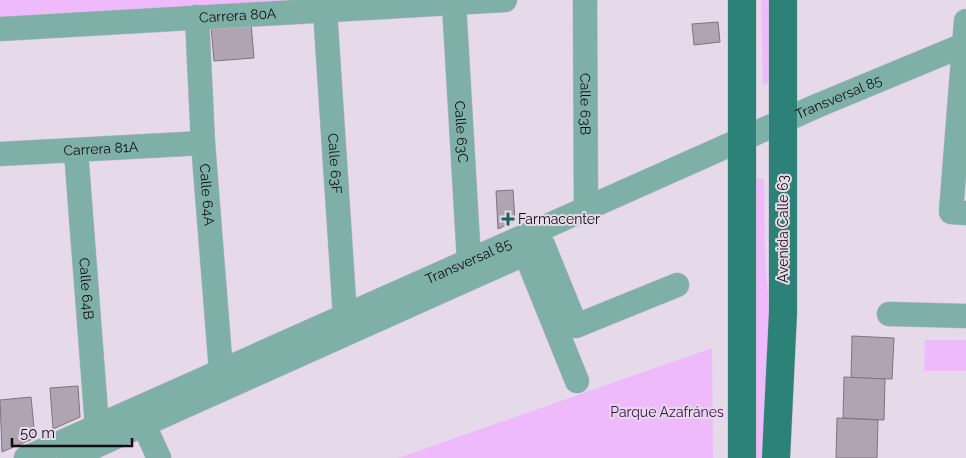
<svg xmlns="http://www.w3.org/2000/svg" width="966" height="458" font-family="Raleway,sans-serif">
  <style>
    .green { fill: #eebafc }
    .building { fill: #b0a4b3; stroke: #7e7381 }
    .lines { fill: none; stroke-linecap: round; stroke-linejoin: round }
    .minor-casing { stroke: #c4b9c7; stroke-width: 25 }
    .major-casing { stroke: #c4b9c7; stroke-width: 29 }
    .minor { stroke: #7eb0a8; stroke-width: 24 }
    .major { stroke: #2d8278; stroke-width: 28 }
    .poi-dot { fill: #1a645c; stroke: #e6daea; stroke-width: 2 }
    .labels { text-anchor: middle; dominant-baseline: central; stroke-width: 4; stroke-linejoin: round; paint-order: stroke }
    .street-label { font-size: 14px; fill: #110d12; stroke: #e6daea }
    .poi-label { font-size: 14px; fill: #110d12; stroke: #e6daea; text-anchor: start }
    .park-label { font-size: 14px; fill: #410a4e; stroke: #e6daea }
  </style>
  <rect width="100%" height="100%" fill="#e6daea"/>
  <g class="green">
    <polygon points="0,0 294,0 294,5 0,17"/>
    <polygon points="761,0 771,0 771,82 763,85"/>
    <polygon points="753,179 764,179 765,260 770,316 768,458 752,458"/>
    <polygon points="925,340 966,340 966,371 924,371"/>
    <polygon points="712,348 713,458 398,458"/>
  </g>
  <g class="building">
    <polygon points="718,22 720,42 694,45 692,24"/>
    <polygon points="251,23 254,58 214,61 211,26"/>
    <polygon points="513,190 515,221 498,229 496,191"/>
    <polygon points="852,336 894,338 892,379 851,378"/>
    <polygon points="844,377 885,379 884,420 843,418"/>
    <polygon points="78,386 80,417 53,429 50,388"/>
    <polygon points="31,397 35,438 2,452 0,400"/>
    <polygon points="837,418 878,420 877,458 836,458"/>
  </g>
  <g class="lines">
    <defs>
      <g id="minor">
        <path id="s1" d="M585 0 586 209"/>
        <path id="s2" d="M454 3 469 261"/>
        <path id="s3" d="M325 10 345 316"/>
        <path id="s4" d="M197 17 203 143 221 371"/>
        <polyline points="966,21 951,212 966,213"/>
        <path id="s5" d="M0 29 505 0"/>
        <path id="s6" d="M76 151 97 426"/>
        <path id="s7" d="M0 154 203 143"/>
        <polyline points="520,240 577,381"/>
        <polyline points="543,245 576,326 677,285"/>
        <polyline points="889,314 966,316"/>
        <polyline points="144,425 159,458"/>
        <path id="s8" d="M26 458 819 105 966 44"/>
        <polyline points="69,458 531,251"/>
      </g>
      <g id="major">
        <polyline points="742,0 742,458"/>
        <polyline points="776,458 783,312 783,0"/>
      </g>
    </defs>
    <use href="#minor" class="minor-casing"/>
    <use href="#major" class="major-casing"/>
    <use href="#minor" class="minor"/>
    <use href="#major" class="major"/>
  </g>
  <path class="poi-dot" d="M505.5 211.5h5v5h5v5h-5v5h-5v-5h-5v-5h5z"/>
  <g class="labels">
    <g class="street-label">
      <text stroke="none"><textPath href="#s5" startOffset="238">Carrera 80A</textPath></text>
      <text stroke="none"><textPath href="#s8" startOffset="889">Transversal 85</textPath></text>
      <text stroke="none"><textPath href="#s1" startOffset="104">Calle 63B</textPath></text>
      <text stroke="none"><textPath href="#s2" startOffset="129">Calle 63C</textPath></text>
      <text stroke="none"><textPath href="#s7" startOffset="101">Carrera 81A</textPath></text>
      <text stroke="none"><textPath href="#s3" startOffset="154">Calle 63F</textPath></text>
      <text stroke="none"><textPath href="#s4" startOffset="178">Calle 64A</textPath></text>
      <text transform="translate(783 229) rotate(-90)">Avenida Calle 63</text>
      <text stroke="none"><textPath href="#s8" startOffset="484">Transversal 85</textPath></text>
      <text stroke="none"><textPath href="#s6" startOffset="138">Calle 64B</textPath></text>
    </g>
    <g class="poi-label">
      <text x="518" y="219">Farmacenter</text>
    </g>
    <g class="park-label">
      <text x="667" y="412">Parque Azafránes</text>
    </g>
  </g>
  <path d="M12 438v8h120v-8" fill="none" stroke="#110d12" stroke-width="2.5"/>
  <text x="20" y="438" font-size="15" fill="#110d12" stroke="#e6daea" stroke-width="4" paint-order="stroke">50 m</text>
</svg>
